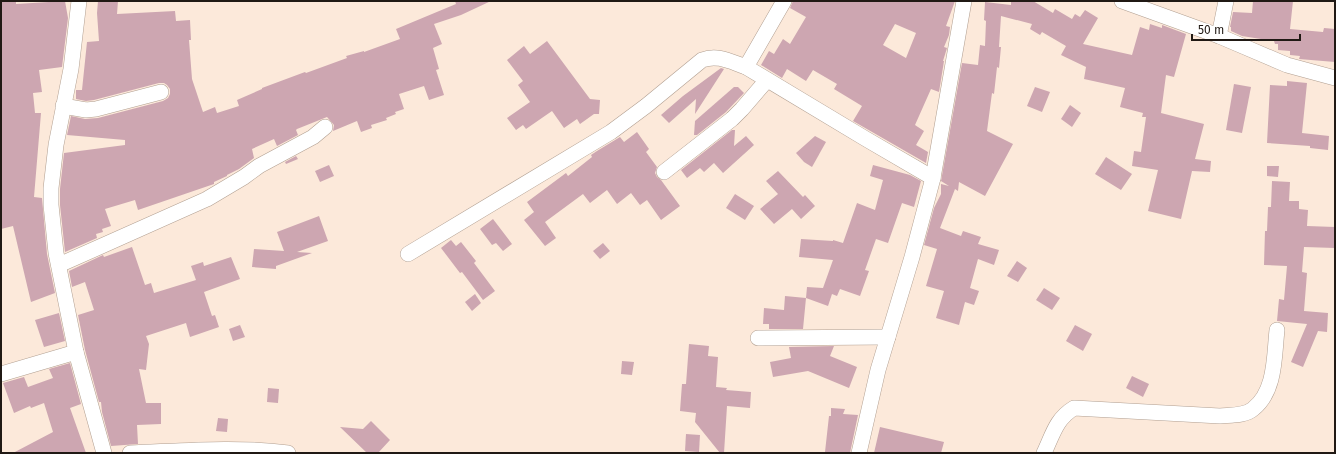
<svg xmlns="http://www.w3.org/2000/svg" width="1336" height="454" font-family="'Fira Sans',sans-serif">
  <style>
    .building { fill: #cda6b1; fill-rule: evenodd }
    .lines { fill: none; stroke-linecap: round; stroke-linejoin: round }
    .minor-casing { stroke: #b19f91; stroke-width: 16 }
    .minor { stroke: #fff; stroke-width: 15 }
  </style>
  <rect width="100%" height="100%" fill="#fce9da"/>
  <g class="building">
    <polygon points="1,1 16,1 16,4 65,1 68,18 62,67 39,70 42,92 33,93 35,113 41,113 34,197 42,198 47,254 55,293 31,302 13,226 1,229"/>
    <polygon points="98,1 118,1 117,14 175,11 176,21 190,20 191,40 189,40 192,79 203,112 215,107 217,113 239,106 237,100 262,89 262,88 305,72 306,73 347,58 346,56 364,51 364,52 400,39 396,29 456,4 455,1 491,1 461,15 434,24 442,44 433,48 439,69 436,70 444,95 429,100 424,86 399,94 404,109 395,112 396,114 386,118 387,120 371,125 372,128 361,132 357,121 333,131 334,125 327,117 297,129 296,130 298,135 277,146 274,139 252,149 254,158 239,169 227,175 227,176 214,182 214,184 138,210 135,200 105,209 111,226 102,229 103,232 96,234 97,238 65,252 60,205 60,189 64,153 125,145 125,140 67,135 71,116 85,119 98,118 163,101 168,98 170,94 170,89 167,85 164,83 159,83 94,100 86,101 76,99 76,90 82,90 87,42 99,41 97,13"/>
    <path d="M793 1H955L946 26 950 27 949 35 944 47 947 48 943 61H944L939 92 931 89 915 125 924 131 916 145 928 152 926 163 853 121 862 106 834 89 837 84 813 70 806 81 787 69 782 78 761 65 769 51 774 54 783 39 790 44 806 17 790 8ZM895 24 916 33 906 58 883 45Z"/>
    <polygon points="1011,1 1033,1 1053,13 1055,9 1072,19 1075,14 1080,17 1085,10 1098,18 1083,44 1132,55 1140,27 1149,30 1150,24 1162,28 1162,25 1186,34 1174,77 1166,75 1161,113 1204,124 1195,159 1211,161 1210,172 1192,171 1181,219 1148,211 1158,170 1132,166 1134,151 1141,152 1146,117 1142,117 1143,113 1120,107 1125,88 1084,79 1086,67 1061,55 1066,46 1042,32 1040,35 1030,29 1032,24 1001,16 999,47 1001,47 999,68 997,67 994,94 992,93 987,131 1013,144 985,196 959,182 958,191 955,189 940,228 961,236 963,231 981,237 978,244 999,250 994,265 978,259 970,288 979,291 974,305 965,302 959,325 936,318 944,291 926,286 937,249 924,245 934,208 941,194 941,184 949,186 941,181 962,63 978,65 980,45 985,46 986,21 984,20 985,2 1011,5"/>
    <polygon points="1253,1 1293,1 1290,29 1323,32 1324,28 1335,29 1335,62 1299,59 1300,56 1290,55 1290,51 1278,50 1278,44 1275,44 1274,41 1242,36 1231,31 1231,27 1230,27 1233,12 1252,13"/>
    <polygon points="547,41 590,99 600,100 599,114 594,114 580,124 577,119 564,128 552,111 526,129 523,125 516,130 507,118 530,102 518,85 523,81 507,60 524,46 530,54"/>
    <polygon points="721,68 724,69 695,114 696,99 669,123 661,115 683,96"/>
    <polygon points="1287,81 1307,83 1302,133 1329,136 1328,150 1310,148 1310,146 1267,143 1270,85 1287,86"/>
    <polygon points="1234,84 1251,87 1242,133 1226,130"/>
    <polygon points="734,87 738,87 744,93 726,112 697,135 694,135 695,121"/>
    <polygon points="1035,87 1050,92 1042,112 1027,106"/>
    <polygon points="1070,105 1081,113 1072,127 1061,119"/>
    <polygon points="732,130 735,130 734,146 746,136 754,145 723,173 714,163 704,172 700,168 687,178 681,170"/>
    <polygon points="637,132 649,149 646,152 657,167 655,173 657,177 661,180 680,206 661,220 647,200 640,205 631,193 617,204 607,190 590,203 583,194 545,222 556,238 545,246 524,220 534,212 527,202 566,173 568,176 592,157 591,155 597,151 620,137 624,142"/>
    <polygon points="815,136 826,142 812,167 804,162 796,153"/>
    <polygon points="296,156 298,159 286,164 285,162"/>
    <polygon points="1106,157 1132,174 1121,190 1095,174"/>
    <polygon points="329,165 334,176 320,182 315,171"/>
    <polygon points="873,165 910,175 921,181 914,207 902,203 888,243 876,239 865,270 869,271 860,296 840,289 837,296 832,294 828,306 806,298 803,329 769,329 769,324 763,324 764,308 784,310 785,296 806,298 807,287 823,288 833,260 799,257 801,239 833,241 833,240 843,243 857,203 875,210 883,180 870,176"/>
    <polygon points="1267,166 1279,166 1278,177 1267,176"/>
    <polygon points="778,171 803,197 805,195 815,206 801,219 792,209 774,224 760,209 778,194 766,181"/>
    <polygon points="1272,181 1290,182 1289,201 1299,201 1299,209 1308,210 1307,226 1335,227 1335,248 1304,247 1302,272 1307,273 1304,311 1328,313 1327,332 1318,331 1303,367 1291,362 1307,324 1277,321 1279,299 1284,300 1287,266 1264,265 1265,231 1267,231 1268,207 1271,207"/>
    <polygon points="735,194 754,206 745,220 726,208"/>
    <polygon points="319,216 328,241 297,252 312,253 276,266 276,269 252,267 254,249 284,251 277,232"/>
    <polygon points="493,219 512,244 503,251 496,243 492,245 480,229"/>
    <polygon points="451,240 456,246 461,242 476,261 474,263 495,291 483,300 462,272 460,273 441,248"/>
    <polygon points="603,243 610,251 600,259 593,251"/>
    <polygon points="132,247 145,285 151,283 154,293 196,280 191,266 203,262 204,266 231,257 240,279 204,292 212,316 215,315 219,327 190,337 186,323 146,336 149,344 146,370 139,369 146,403 161,403 161,424 137,425 138,444 111,446 102,412 101,402 99,402 85,350 78,315 94,310 85,282 72,287 69,271 103,255 104,257"/>
    <polygon points="1017,261 1027,268 1018,282 1007,276"/>
    <polygon points="1044,288 1060,298 1052,310 1036,300"/>
    <polygon points="475,294 481,303 472,311 465,302"/>
    <polygon points="59,313 65,341 44,347 35,320"/>
    <polygon points="240,325 245,337 233,341 229,329"/>
    <polygon points="1075,325 1092,334 1083,351 1066,341"/>
    <polygon points="689,344 709,346 708,356 718,357 716,387 727,388 726,390 751,392 750,408 727,406 724,453 720,453 695,422 696,413 680,411 682,384 686,384"/>
    <polygon points="834,346 830,356 857,367 849,388 808,371 773,377 770,362 791,358 789,347"/>
    <polygon points="622,361 634,362 632,375 621,374"/>
    <polygon points="70,363 81,404 70,408 86,453 13,453 53,432 44,403 31,408 30,406 14,413 3,383 24,377 28,387 53,378 49,369"/>
    <polygon points="1132,376 1149,384 1143,397 1126,388"/>
    <polygon points="268,388 279,389 278,403 267,402"/>
    <polygon points="831,408 845,409 843,414 858,415 850,453 825,452 829,416 831,416"/>
    <polygon points="218,418 228,419 227,432 216,431"/>
    <polygon points="371,421 390,440 378,453 367,453 340,427 363,429"/>
    <polygon points="880,427 944,442 941,453 874,453"/>
    <polygon points="686,434 700,435 699,452 685,451"/>
  </g>
  <g class="lines">
    <defs>
      <g id="minor">
        <polyline points="79,1 71,69 56,145 51,188 51,205 56,253 76,352 104,453"/>
        <polyline points="784,1 746,67 866,139 933,178"/>
        <polyline points="1122,1 1219,36 1287,65 1335,78"/>
        <polyline points="1219,36 1226,1"/>
        <polyline points="63,106 86,110 96,109 161,92"/>
        <polyline points="664,172 732,119 742,109 767,80"/>
        <path d="M408 254 611 132 646 106 702 60C718 54 731 62 746 67"/>
        <polyline points="59,265 207,199 244,177 259,166 313,137 325,127"/>
        <polyline points="758,338 888,337"/>
        <polyline points="1,374 76,352"/>
        <path d="M130 453C182 451 236 446 288 453"/>
        <polyline points="859,453 878,370 912,257 933,178 964,1"/>
        <path d="M1044 453C1053 434 1056 419 1074 408L1220 416C1231 415 1245 416 1253 409 1276 391 1274 356 1277 330"/>
      </g>
    </defs>
    <use href="#minor" class="minor-casing"/>
    <use href="#minor" class="minor"/>
  </g>
  <rect width="1336" height="454" fill="none" stroke="#201914" stroke-width="4"/>
  <path d="M1192 34v6h108v-6" fill="none" stroke="#201914" stroke-width="2"/>
  <text x="1198" y="34" font-size="12" fill="#201914" stroke="#ffffff" stroke-width="3" paint-order="stroke">50 m</text>
</svg>
